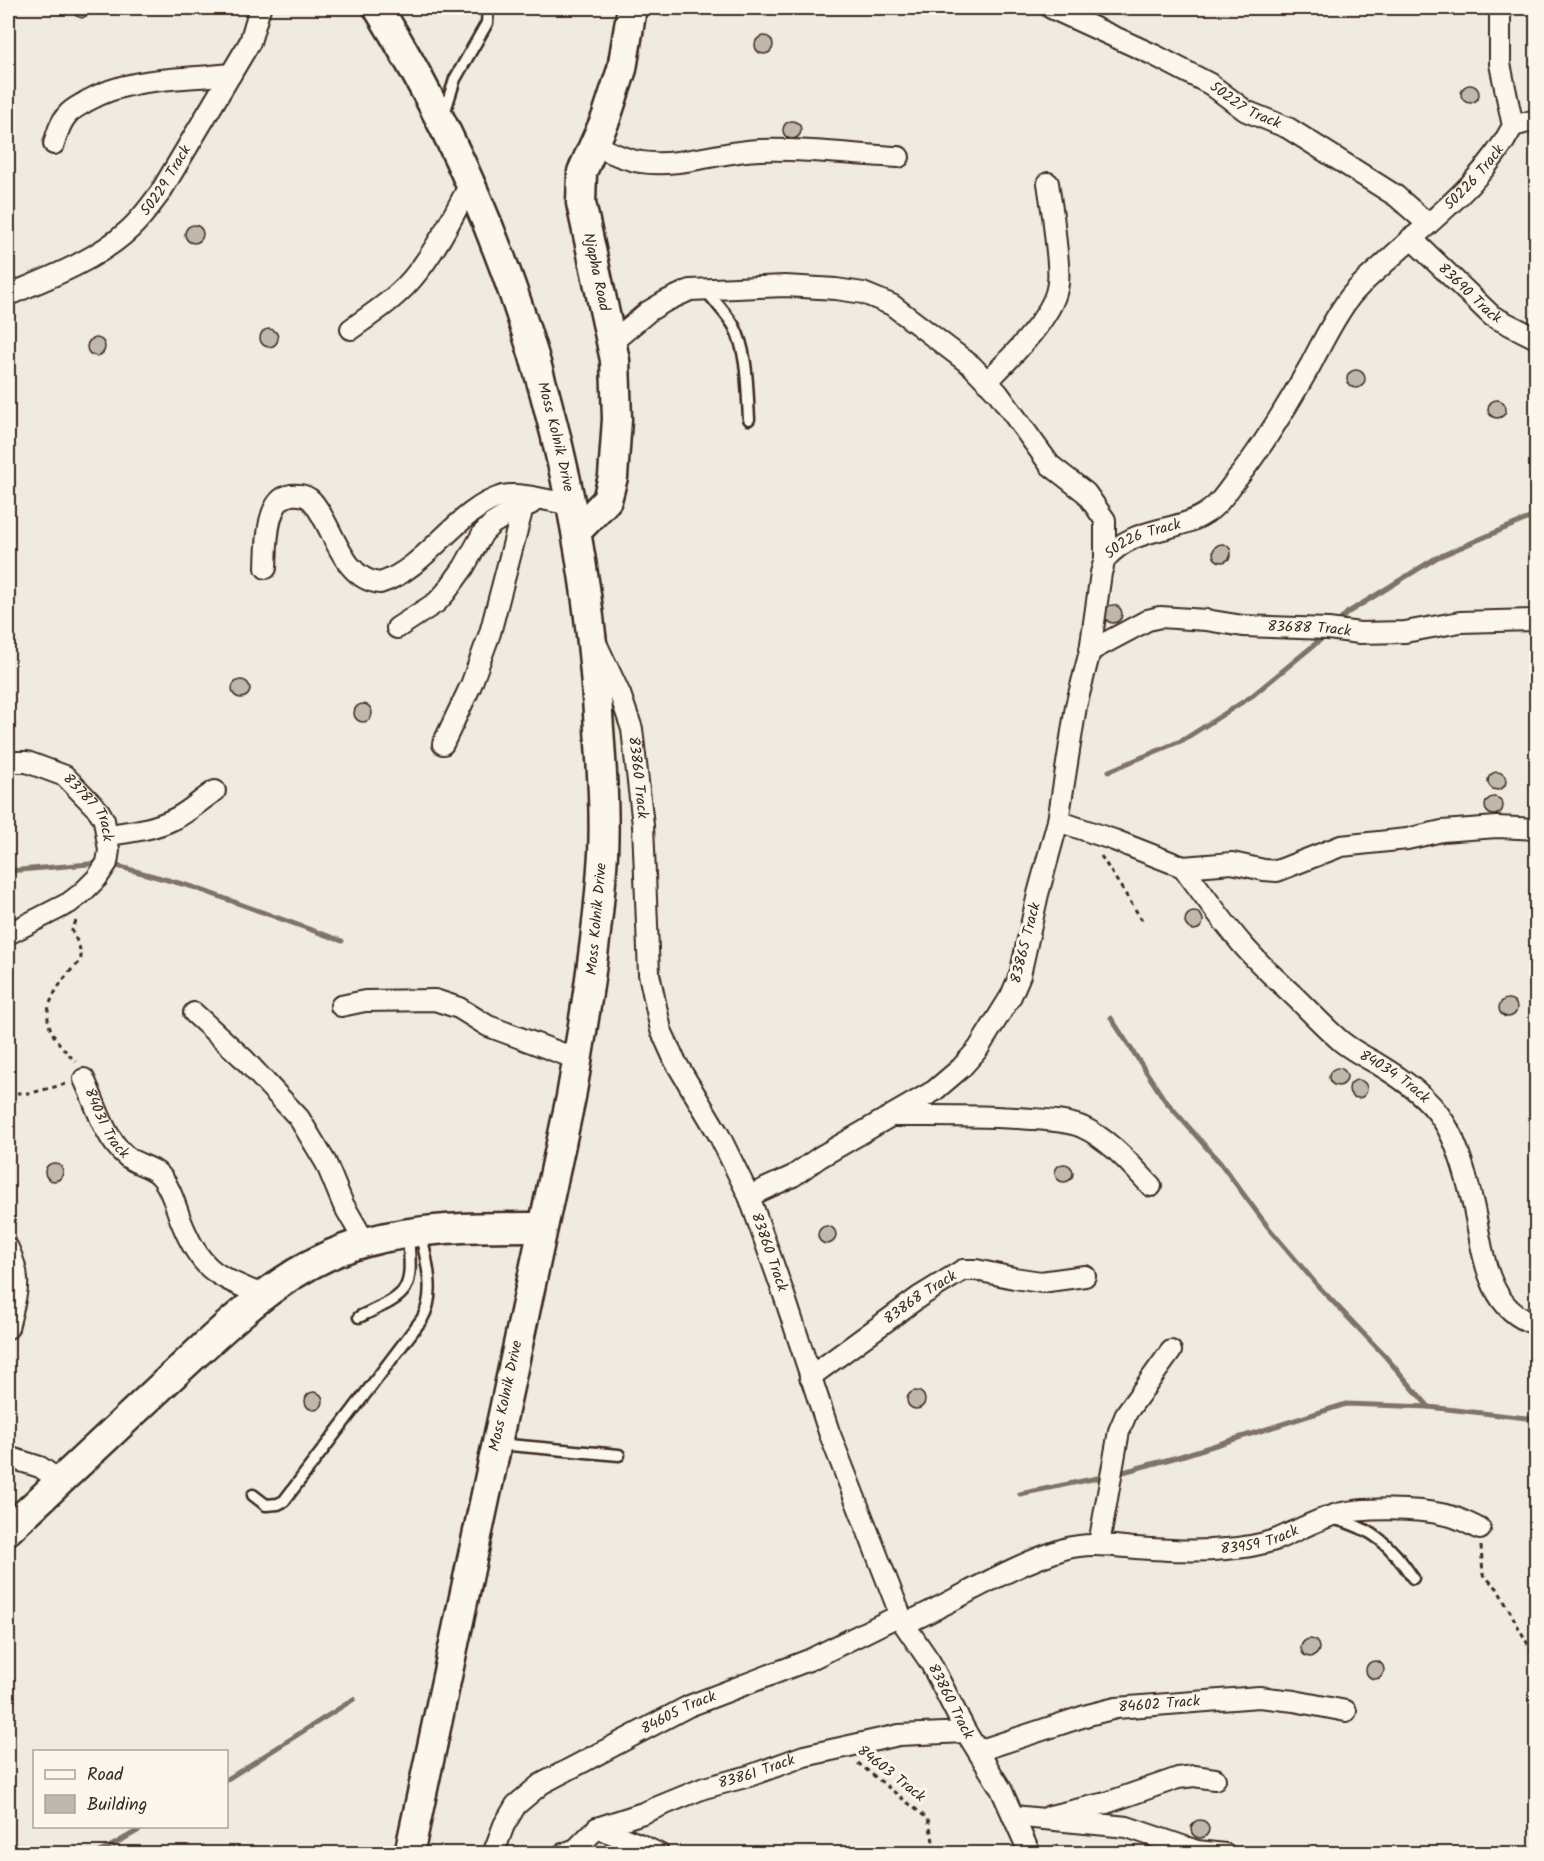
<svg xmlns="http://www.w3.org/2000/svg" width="1544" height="1861" font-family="Kalam,sans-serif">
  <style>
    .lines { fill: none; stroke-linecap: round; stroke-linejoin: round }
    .stream { stroke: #7f7367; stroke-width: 5 }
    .building { fill: #c0b8ad; stroke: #3b2a1e; stroke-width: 1.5 }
    .lane-casing { stroke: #3b2a1e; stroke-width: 15 }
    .street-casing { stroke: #3b2a1e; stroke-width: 24 }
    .secondary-casing { stroke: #3b2a1e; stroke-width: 33 }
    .path { stroke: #3b2a1e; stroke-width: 3; stroke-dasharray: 4.5 4.5; stroke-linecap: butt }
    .lane { stroke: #fbf7ec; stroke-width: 10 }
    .street { stroke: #fbf7ec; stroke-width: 20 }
    .secondary { stroke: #fbf7ec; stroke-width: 28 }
    .labels { text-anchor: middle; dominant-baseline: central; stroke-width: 6; stroke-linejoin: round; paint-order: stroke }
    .street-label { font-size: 15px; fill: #3b2a1e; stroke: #fbf7ec }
  </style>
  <rect width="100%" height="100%" fill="#f0ebe0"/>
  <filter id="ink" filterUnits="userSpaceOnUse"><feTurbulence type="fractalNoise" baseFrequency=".0167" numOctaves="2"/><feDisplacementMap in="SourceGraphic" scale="12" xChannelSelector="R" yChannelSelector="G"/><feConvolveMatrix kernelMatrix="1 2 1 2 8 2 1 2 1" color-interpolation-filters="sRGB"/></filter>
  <g filter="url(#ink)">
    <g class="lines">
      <g class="stream">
        <polyline points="1336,625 1347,613 1436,558 1536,515"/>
        <polyline points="1109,771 1183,740 1252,696 1325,636"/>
        <polyline points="110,864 193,887 342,941"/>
        <polyline points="8,871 101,863"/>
        <polyline points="1111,1018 1164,1099 1221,1164 1268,1227 1318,1286 1384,1355 1429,1407"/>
        <polyline points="1116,1474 1181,1456 1346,1404 1429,1407 1536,1419"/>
        <polyline points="1020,1494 1107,1476"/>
        <polyline points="226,1780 354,1699"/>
        <polyline points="97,1854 146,1826"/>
      </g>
    </g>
    <g class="building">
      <polygon points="73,8 91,8 90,14 82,18 76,16"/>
      <circle cx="764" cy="45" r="9"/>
      <circle cx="1470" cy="94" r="9"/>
      <circle cx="792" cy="130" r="9"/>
      <circle cx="194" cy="234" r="9"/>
      <circle cx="269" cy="338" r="9"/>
      <circle cx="96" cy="347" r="9"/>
      <circle cx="1356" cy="379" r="9"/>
      <circle cx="1497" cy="409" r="9"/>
      <circle cx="1222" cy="553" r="9"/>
      <circle cx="1113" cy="614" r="9"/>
      <circle cx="241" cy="689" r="9"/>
      <circle cx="363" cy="713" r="9"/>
      <circle cx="1497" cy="781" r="9"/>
      <circle cx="1494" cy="806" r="9"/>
      <circle cx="1194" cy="921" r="9"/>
      <circle cx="1508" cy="1008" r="9"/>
      <circle cx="1338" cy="1077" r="9"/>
      <circle cx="1358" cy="1089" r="9"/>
      <circle cx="54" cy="1172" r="9"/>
      <circle cx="1064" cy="1173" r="9"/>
      <circle cx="827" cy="1235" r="9"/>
      <circle cx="916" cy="1400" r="9"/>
      <circle cx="314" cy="1401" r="9"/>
      <polygon points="1536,1588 1536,1606 1531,1602 1530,1596"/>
      <circle cx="1310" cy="1648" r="9"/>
      <circle cx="1375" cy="1670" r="9"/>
      <circle cx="1200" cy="1829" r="9"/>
    </g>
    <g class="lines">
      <defs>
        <g id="lane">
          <polyline points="443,117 455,79 487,23 488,8"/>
          <path d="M705 289C714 301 726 313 734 326 748 353 747 389 749 419"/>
          <path d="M359 1317C410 1293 413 1294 408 1236"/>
          <polyline points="499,1444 619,1455"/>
          <path d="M253 1495 266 1505 278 1504 284 1501 422 1319C437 1294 426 1261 421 1234"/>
          <path d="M1335 1519C1374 1529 1391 1545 1413 1578"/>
        </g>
        <g id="street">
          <path id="s1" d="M1051 8 1154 55 1210 84 1246 111 1288 128 1377 184 1396 196 1428 224"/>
          <polyline points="1513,126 1536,120"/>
          <path d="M54 144C57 134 60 122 68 114 72 109 81 105 87 101 131 76 182 80 231 74"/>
          <path d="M593 145C609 151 624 160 641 162 679 168 721 151 760 150 806 148 853 155 899 157"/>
          <path id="s2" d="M1411 238 1492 316 1536 338"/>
          <path id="s3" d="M8 295C49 278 97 260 130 229 142 218 151 205 160 193L250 42 260 8"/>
          <path d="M351 329C372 314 395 299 412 279 436 251 453 216 470 184"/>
          <polyline points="611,343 649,311 666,301 690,290 785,286 836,289 863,293 892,305 972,366 998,393 1050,465 1086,493 1105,520 1105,559 1101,573 1090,651 1076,706 1058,821 1038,894 1020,975 1011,996 978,1049 961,1068 934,1091 820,1157 793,1176 749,1196"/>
          <path d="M987 382C1008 360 1051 319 1057 289 1060 277 1058 264 1057 252 1055 229 1052 206 1048 183"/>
          <path id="s4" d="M1105 559C1138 521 1186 536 1217 504 1226 495 1232 484 1240 475 1267 440 1289 403 1311 364 1323 341 1334 318 1350 297 1360 284 1374 273 1386 262 1431 220 1484 182 1513 126L1500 64V8"/>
          <path d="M266 568C267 548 265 499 291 495 299 494 307 495 312 501 334 526 341 579 380 583 426 569 458 508 503 496 521 492 553 502 572 505"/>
          <polyline points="397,628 437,602 446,592 464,567 483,533 492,524 513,511 531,504"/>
          <path id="s5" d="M597 645 620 694 632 729 643 825 649 974 661 1030 675 1061 719 1135 749 1196 784 1295 829 1432 904 1624 930 1662 966 1732 1001 1789 1030 1854"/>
          <path id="s6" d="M1090 651 1148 620 1160 617 1206 620 1243 626 1328 629 1360 633 1405 632 1460 622 1536 620"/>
          <polyline points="443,744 471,685 490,633 523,507"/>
          <path id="s7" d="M8 762H27L65 776 99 811 104 820 109 850 107 863 97 878 82 893 69 903 8 934"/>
          <polyline points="1058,821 1114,840 1183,867 1232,863 1264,870 1277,871 1341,846 1407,839 1442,831 1497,827 1536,829"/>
          <path d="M107 835C131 832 155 829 176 818 190 811 202 799 215 791"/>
          <path id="s8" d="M1183 867C1202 893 1221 919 1241 943 1257 962 1275 978 1292 994 1309 1010 1324 1027 1342 1042 1352 1050 1365 1057 1376 1063 1401 1078 1429 1097 1444 1122 1458 1143 1467 1179 1473 1204 1483 1247 1485 1310 1536 1324"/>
          <polyline points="341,1006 365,1001 435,1000 459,1008 488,1026 577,1059"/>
          <polyline points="194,1013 244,1059 299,1118 326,1163 343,1204 365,1242"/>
          <path id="s9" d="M84 1079C96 1104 104 1137 125 1155 136 1166 154 1165 163 1179 172 1191 176 1208 181 1221 201 1271 215 1275 262 1295"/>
          <path d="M895 1116C941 1116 986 1115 1032 1119 1048 1120 1067 1121 1082 1127 1109 1139 1131 1165 1151 1186"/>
          <path d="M8 1248C24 1283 16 1293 8 1328"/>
          <path id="s10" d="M810 1377 919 1297 963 1270H976L1014 1278 1041 1282 1085 1276"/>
          <polyline points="8,1457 40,1467 60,1481"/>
          <polyline points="1099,1544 1119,1431 1127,1412 1171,1351"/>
          <path id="s11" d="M904 1624C958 1600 1007 1567 1064 1549 1088 1542 1111 1546 1136 1548 1166 1550 1196 1552 1226 1549 1243 1548 1259 1545 1275 1540 1295 1532 1313 1521 1334 1515 1362 1507 1417 1508 1446 1515 1458 1517 1469 1524 1480 1529"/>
          <path id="s12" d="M978 1751 1088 1715 1116 1708 1259 1697 1294 1701 1346 1711"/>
          <polyline points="1013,1816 1127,1827 1197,1851 1225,1854"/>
          <polyline points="1050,1816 1106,1803 1178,1778 1194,1776 1215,1779"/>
          <polyline points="597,1828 639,1844 659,1854"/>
          <path id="s13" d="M493 1854 504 1825 516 1805 541 1784 689 1706 809 1660 900 1615"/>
          <path id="s14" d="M563 1854 576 1849 597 1828 643 1813 704 1788 749 1776 804 1756 899 1735 966 1732"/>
        </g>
        <g id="secondary">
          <path id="s15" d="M378 8C512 225 585 475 599 729 602 771 605 812 603 854 598 936 585 1016 571 1097L409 1854"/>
          <polyline points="577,531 607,500 613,477 617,419 615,360 581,203 582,172 606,118 622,69 632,8"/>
          <path d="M8 1530C62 1479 116 1428 170 1378 229 1324 287 1263 366 1242 425 1226 483 1227 542 1227"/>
        </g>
      </defs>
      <use href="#lane" class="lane-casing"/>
      <use href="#street" class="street-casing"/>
      <use href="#secondary" class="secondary-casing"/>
      <g class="path">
        <polyline points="1101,856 1142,920"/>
        <path d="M76 921 72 930C75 938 84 953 80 961 77 966 70 970 67 975 37 1013 44 1030 76 1062"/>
        <polyline points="8,1093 31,1093 66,1084"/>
        <polyline points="1481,1546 1483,1575 1497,1588 1536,1659"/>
        <polyline points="858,1763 928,1819 936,1854"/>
      </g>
      <use href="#lane" class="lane"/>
      <use href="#street" class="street"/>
      <use href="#secondary" class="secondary"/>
    </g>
  </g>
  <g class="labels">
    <g class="street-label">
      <text stroke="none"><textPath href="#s1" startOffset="218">50227 Track</textPath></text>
      <text stroke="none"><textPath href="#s4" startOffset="546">50226 Track</textPath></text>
      <text stroke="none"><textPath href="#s3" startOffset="200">50229 Track</textPath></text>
      <text transform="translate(596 272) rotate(78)">Njapha Road</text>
      <text stroke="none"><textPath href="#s2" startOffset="81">83690 Track</textPath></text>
      <text stroke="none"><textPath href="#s15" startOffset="466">Moss Kolnik Drive</textPath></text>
      <text stroke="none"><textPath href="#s4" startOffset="44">50226 Track</textPath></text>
      <text stroke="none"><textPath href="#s6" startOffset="228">83688 Track</textPath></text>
      <text stroke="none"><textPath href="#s5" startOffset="140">83860 Track</textPath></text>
      <text stroke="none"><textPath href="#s7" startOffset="100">83787 Track</textPath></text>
      <text transform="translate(597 919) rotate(-85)">Moss Kolnik Drive</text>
      <text transform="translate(1026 943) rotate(-76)">83865 Track</text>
      <text stroke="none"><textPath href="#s8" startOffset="300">84034 Track</textPath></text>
      <text stroke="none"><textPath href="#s9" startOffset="50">84031 Track</textPath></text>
      <text stroke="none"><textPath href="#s5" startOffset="642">83860 Track</textPath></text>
      <text stroke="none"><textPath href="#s10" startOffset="136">83868 Track</textPath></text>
      <text transform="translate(506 1396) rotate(-78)">Moss Kolnik Drive</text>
      <text stroke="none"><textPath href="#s11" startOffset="374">83959 Track</textPath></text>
      <text stroke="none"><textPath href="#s5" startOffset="1128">83860 Track</textPath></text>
      <text stroke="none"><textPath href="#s12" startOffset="188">84602 Track</textPath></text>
      <text stroke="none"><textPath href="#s13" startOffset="242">84605 Track</textPath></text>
      <text stroke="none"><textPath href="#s14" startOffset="213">83861 Track</textPath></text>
      <text transform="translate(891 1774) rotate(38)">84603 Track</text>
    </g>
  </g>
  <rect width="1544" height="1861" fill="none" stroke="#fbf7ec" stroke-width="30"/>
  <rect x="15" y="15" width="1514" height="1831" fill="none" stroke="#3b2a1e" stroke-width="2" filter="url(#ink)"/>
  <rect x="33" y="1750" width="195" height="78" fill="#fbf7ec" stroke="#aea59a" stroke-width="1.5"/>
  <rect x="45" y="1770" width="30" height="9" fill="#fbf7ec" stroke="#aea59a" stroke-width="1.5"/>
  <text x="87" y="1780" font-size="18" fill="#3b2a1e">Road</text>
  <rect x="45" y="1795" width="30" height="18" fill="#c0b8ad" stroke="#aea59a" stroke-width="1.5"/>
  <text x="87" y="1810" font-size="18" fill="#3b2a1e">Building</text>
</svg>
